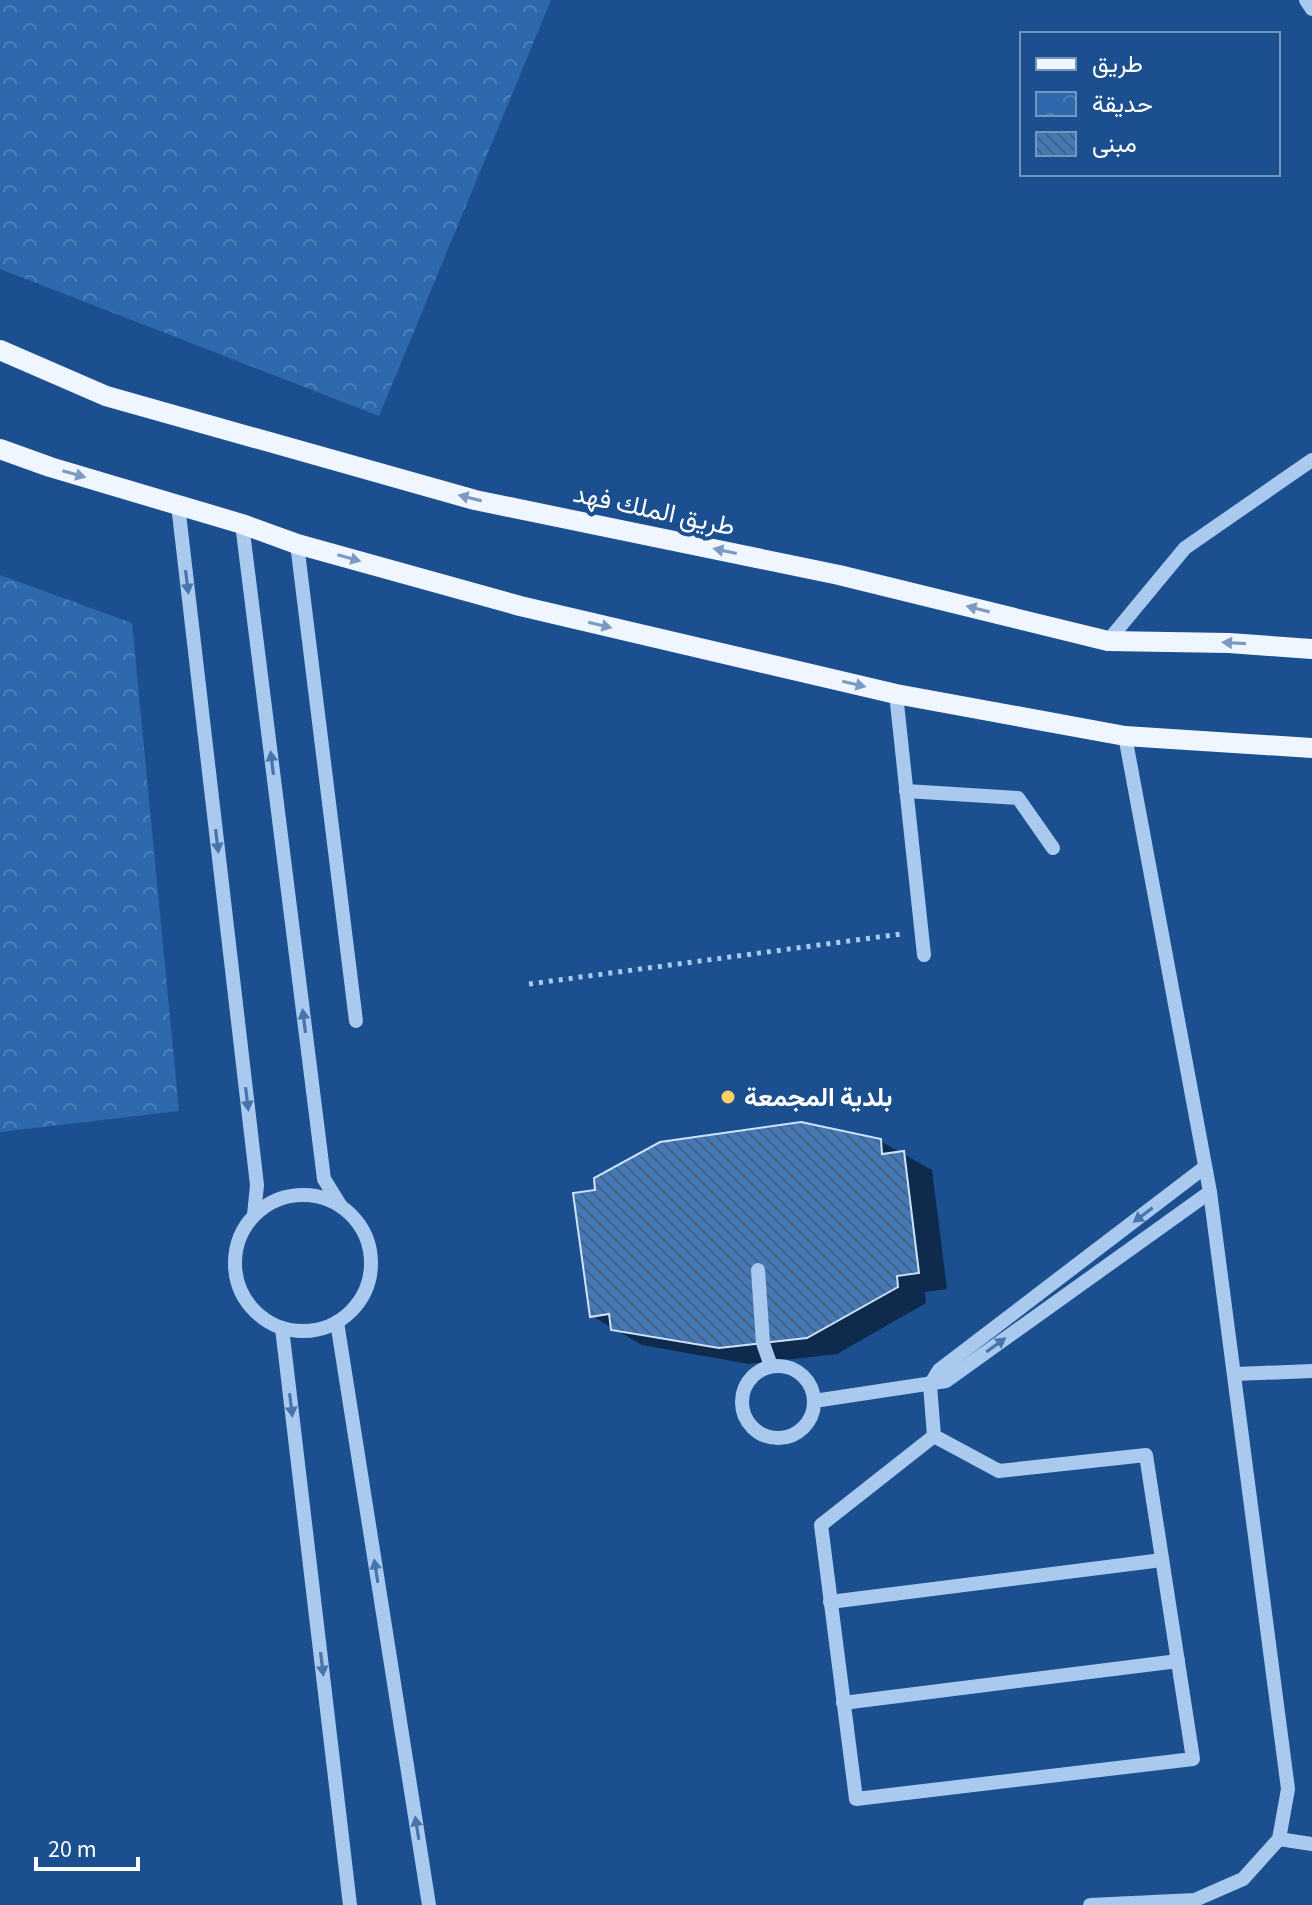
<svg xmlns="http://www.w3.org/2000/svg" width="1312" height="1905" font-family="'Source Sans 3',Vazirmatn,sans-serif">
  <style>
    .park { fill: url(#park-crowns) }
    .shadow { fill: #0007 }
    .building { fill: url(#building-back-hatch); stroke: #cfe3fa; stroke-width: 2 }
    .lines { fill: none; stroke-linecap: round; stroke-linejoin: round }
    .path { stroke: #a9c9ee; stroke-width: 5; stroke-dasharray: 4 6; stroke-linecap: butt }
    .minor { stroke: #a9c9ee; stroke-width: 14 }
    .major { stroke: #f0f6ff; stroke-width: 20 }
    .oneway { fill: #7b9ac1 }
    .oneway2 { fill: #4674ac }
    .poi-dot { fill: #ffd166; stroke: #1b4f8f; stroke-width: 3 }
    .labels { text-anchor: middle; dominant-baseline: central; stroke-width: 8; stroke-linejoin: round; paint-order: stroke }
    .street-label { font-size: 26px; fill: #fff; stroke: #1b4f8f }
    .poi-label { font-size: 26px; font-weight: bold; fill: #fff; stroke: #1b4f8f; text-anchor: start }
  </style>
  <defs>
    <pattern id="park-crowns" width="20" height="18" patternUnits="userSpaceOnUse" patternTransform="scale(2)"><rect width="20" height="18" fill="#2e69ad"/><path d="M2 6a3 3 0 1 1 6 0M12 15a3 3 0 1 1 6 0" fill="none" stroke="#4d80b9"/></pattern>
    <pattern id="building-back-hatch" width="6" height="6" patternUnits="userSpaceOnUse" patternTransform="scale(2)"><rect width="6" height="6" fill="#4478b7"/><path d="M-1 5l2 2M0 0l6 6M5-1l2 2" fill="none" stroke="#486282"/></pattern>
  </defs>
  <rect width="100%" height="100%" fill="#1b4f8f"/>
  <g class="park">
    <polygon points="0,0 551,0 379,416 0,269"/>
    <polygon points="0,575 132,623 179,1111 0,1132"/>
  </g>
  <polygon class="shadow" points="880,1141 932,1170 947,1289 925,1292 926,1303 837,1354 749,1364 642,1345 592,1316 597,1191"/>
  <polygon class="building" points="801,1122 881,1139 882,1154 904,1151 919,1273 897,1276 898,1287 807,1338 719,1348 611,1330 609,1314 590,1317 573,1193 595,1190 594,1178 660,1142"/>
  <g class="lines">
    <polyline class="path" points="529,984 901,934"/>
    <g class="minor">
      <polyline points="1306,0 1312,9"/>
      <polyline points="178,505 257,1185 254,1215"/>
      <polyline points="242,524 324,1179 340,1205"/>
      <polyline points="297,544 356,1021"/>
      <polyline points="1108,641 1185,548 1312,460"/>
      <polyline points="896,694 924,955"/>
      <polyline points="906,791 1018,798 1053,848"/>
      <circle cx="303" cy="1263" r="68"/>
      <polyline points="758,1270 763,1343 771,1366"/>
      <polyline points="337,1322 429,1905"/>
      <polyline points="282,1328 350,1905"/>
      <circle cx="778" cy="1402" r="36"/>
      <polyline points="1235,1374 1312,1371"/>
      <polyline points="814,1401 946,1381 1210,1192"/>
      <polyline points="934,1436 821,1525 856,1799 1193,1759 1146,1455 999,1471 934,1436 930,1385 939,1370 1205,1167"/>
      <polyline points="830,1602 1162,1560"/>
      <polyline points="843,1703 1178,1661"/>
      <polyline points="1279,1839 1312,1844"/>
      <polyline points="1090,1905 1195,1900 1243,1879 1279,1839 1288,1789 1210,1192 1125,736"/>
    </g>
    <g class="major">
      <polyline points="0,350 106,396 475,500 839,575 1108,641 1229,643 1312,649"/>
      <polyline points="0,449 50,467 242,524 297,544 520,606 896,694 1125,736 1312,748"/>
    </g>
  </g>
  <defs><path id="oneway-solid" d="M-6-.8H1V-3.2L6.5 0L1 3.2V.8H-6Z" transform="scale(2)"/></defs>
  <g class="oneway">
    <use href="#oneway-solid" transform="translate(74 474) rotate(16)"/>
    <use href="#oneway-solid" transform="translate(470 498) rotate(-166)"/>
    <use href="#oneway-solid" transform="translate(725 551) rotate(-168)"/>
    <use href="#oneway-solid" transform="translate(349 558) rotate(16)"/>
    <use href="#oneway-solid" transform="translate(978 609) rotate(-166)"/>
    <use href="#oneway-solid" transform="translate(600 625) rotate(13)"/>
    <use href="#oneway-solid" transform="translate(1234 643) rotate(-177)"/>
    <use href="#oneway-solid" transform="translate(854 684) rotate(13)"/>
  </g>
  <g class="oneway2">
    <use href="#oneway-solid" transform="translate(187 582) rotate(83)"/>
    <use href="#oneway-solid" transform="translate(272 763) rotate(-97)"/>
    <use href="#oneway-solid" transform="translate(217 841) rotate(83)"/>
    <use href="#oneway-solid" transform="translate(304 1021) rotate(-97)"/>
    <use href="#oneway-solid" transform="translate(247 1099) rotate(83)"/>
    <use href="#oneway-solid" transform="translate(1143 1215) rotate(143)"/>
    <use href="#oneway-solid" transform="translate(996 1345) rotate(-36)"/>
    <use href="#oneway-solid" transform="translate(291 1405) rotate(83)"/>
    <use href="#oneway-solid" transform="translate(376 1571) rotate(-99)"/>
    <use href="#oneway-solid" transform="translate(322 1664) rotate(83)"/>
    <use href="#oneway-solid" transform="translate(417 1828) rotate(-99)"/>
  </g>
  <circle class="poi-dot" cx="728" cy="1097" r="8"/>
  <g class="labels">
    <g class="street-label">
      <text transform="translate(654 510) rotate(12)">طريق الملك فهد</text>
    </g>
    <g class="poi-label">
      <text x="744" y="1097">بلدية المجمعة</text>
    </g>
  </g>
  <rect x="1020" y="32" width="260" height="144" fill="#1b4f8f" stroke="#7695bc" stroke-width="2"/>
  <rect x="1036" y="58" width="40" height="12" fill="#f0f6ff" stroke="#7695bc" stroke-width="2"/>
  <text x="1092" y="72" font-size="24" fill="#ffffff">طريق</text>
  <rect x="1036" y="92" width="40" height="24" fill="url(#park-crowns)" stroke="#7695bc" stroke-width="2"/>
  <text x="1092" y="112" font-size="24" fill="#ffffff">حديقة</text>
  <rect x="1036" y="132" width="40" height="24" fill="url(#building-back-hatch)" stroke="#7695bc" stroke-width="2"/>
  <text x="1092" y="152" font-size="24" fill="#ffffff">مبنى</text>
  <path d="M36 1857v12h102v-12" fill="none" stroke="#ffffff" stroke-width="4"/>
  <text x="48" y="1857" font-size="24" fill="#ffffff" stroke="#1b4f8f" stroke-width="6" paint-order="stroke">20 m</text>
</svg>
